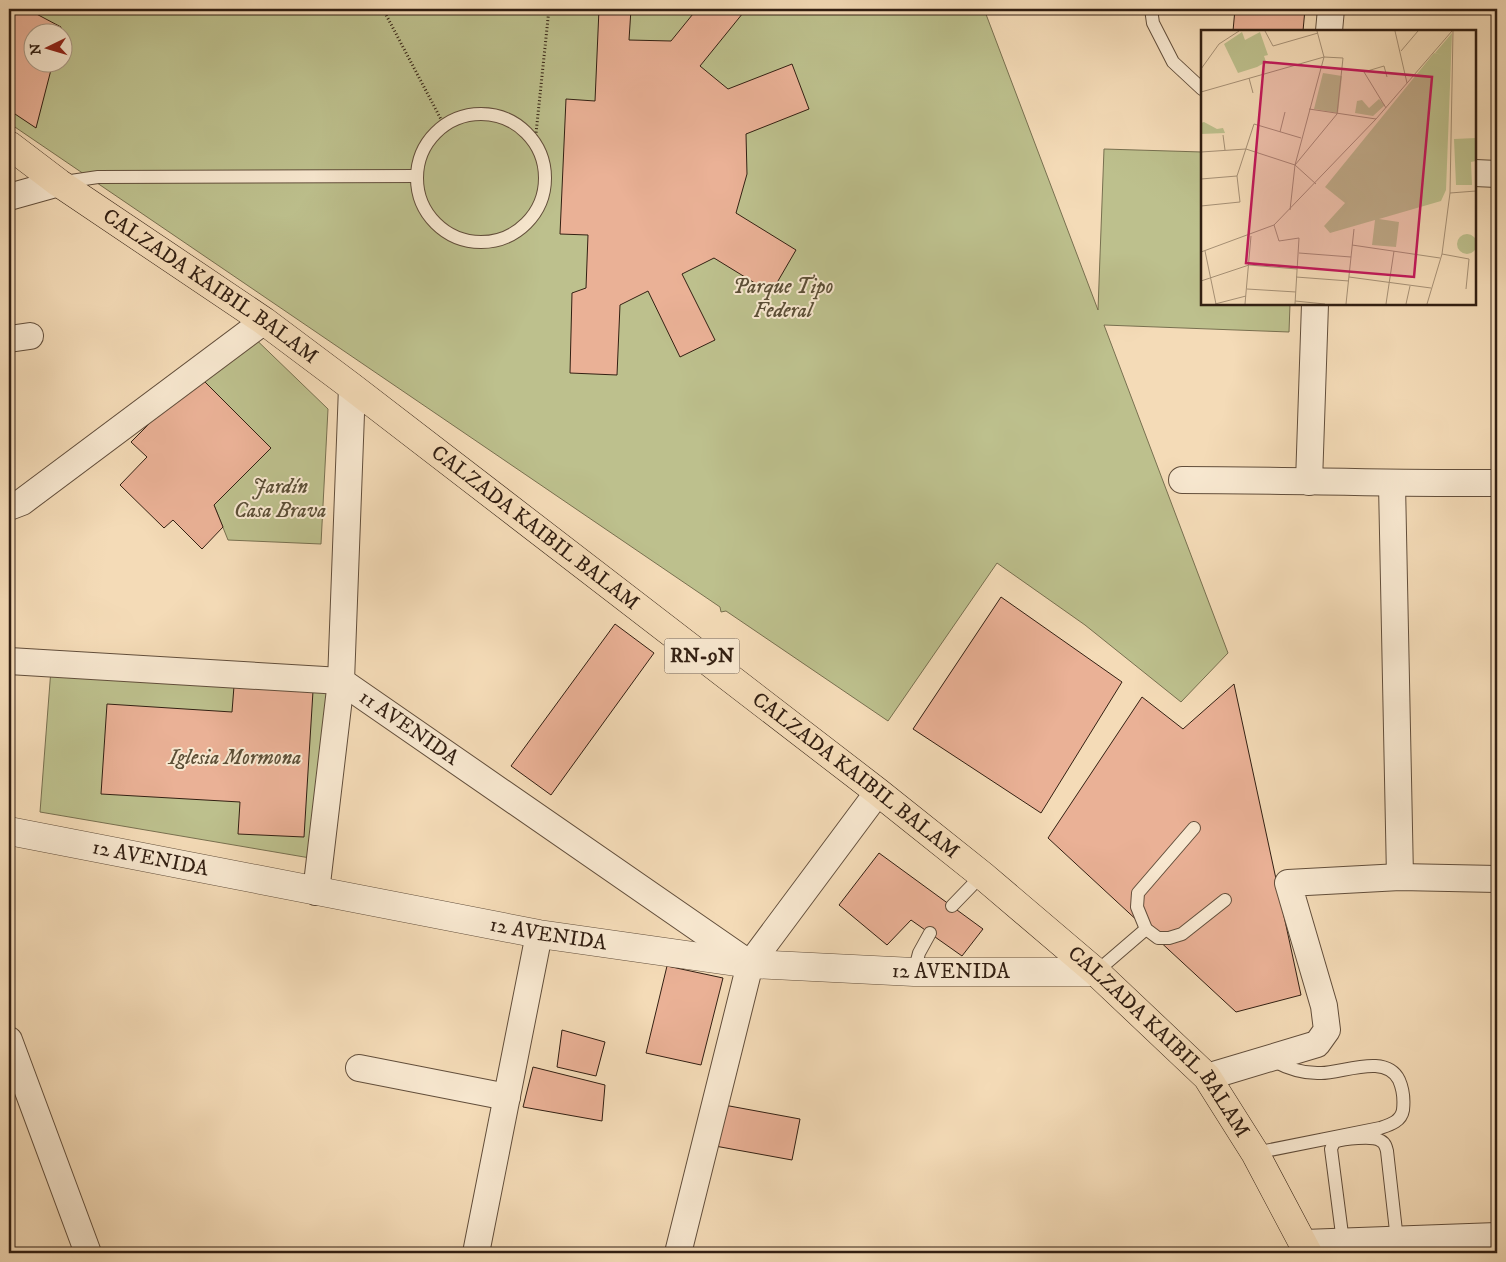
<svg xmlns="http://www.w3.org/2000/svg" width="1506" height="1262" font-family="'IM FELL DW Pica',serif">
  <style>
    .green { fill: #bdc08d; stroke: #787050; fill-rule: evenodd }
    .building { fill: #eab196; stroke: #321f12 }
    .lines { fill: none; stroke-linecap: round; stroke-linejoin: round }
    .service-casing { stroke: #624e3b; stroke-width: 14 }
    .minor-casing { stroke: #624e3b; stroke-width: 28 }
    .tertiary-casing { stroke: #624e3b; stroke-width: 29 }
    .primary-casing { stroke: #321f12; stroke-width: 29 }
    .path { stroke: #321f12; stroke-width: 3; stroke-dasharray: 1 2.5; stroke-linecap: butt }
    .service { stroke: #f8e8d0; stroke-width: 12 }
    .minor { stroke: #f8e8d0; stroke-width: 26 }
    .tertiary { stroke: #f8e8d0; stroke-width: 28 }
    .primary { stroke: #f4dbb7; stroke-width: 28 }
    .labels { text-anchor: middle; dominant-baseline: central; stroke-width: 4; stroke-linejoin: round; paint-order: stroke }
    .shield { fill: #f8e8d0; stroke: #6d5b4b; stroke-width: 1 }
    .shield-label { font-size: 20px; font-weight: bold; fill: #321f12 }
    .street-label { font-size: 21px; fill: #321f12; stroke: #f8e8d0 }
    .park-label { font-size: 21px; font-style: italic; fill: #5c4f37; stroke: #f8e8d0 }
    .inset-road { fill: none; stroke: #a69075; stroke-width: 1 }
    .view { fill: #c2185b; fill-opacity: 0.15; stroke: #c2185b; stroke-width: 2.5 }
    .inset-edge { fill: none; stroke: #321f12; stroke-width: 2.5 }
  </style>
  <rect width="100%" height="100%" fill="#f4dbb7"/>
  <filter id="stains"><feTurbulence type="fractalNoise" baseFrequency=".004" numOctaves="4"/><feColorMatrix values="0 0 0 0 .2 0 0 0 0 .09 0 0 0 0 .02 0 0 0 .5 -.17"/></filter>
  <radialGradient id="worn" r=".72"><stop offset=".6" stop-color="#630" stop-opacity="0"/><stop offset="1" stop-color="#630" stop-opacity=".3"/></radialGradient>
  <g class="green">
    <path d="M9 9H984L1098 310 1104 149 1202 152V304H1290L1289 332 1104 325 1228 653 1181 702 1085 625 997 563 888 721 726 611 721 612 720 607 9 123ZM32 32H62V62H32Z"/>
    <polygon points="242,326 328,409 321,544 228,540 214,505 271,448 198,375"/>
    <polygon points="51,669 329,674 316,859 40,812"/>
  </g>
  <g class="building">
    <polygon points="9,9 27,9 61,27 60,32 32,32 32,62 53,62 36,128 9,110"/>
    <polygon points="599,9 631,9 629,40 671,41 697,9 738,9 743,13 700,66 728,89 792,64 809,109 746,134 747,174 736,213 796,250 771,293 714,258 682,274 715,340 680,357 648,291 620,305 617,375 570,373 572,293 586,288 588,235 560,234 566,99 595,101"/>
    <polygon points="1235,9 1305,9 1303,31 1233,31"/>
    <polygon points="198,375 271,448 214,505 223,527 202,549 173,520 164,528 120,485 147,457 131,442"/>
    <polygon points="1001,597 1122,682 1041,813 913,729"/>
    <polygon points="615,624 654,653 551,795 511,766"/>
    <polygon points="1234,684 1301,995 1236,1012 1048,838 1142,697 1183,729"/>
    <polygon points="234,686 313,691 304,837 238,834 240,802 101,794 107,704 232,712"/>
    <polygon points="879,853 983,929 962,956 911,920 887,945 839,905"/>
    <polygon points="667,966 723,978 701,1065 646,1053"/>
    <polygon points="562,1030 605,1042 596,1076 557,1067"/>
    <polygon points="533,1067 605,1085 602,1121 523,1107"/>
    <polygon points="724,1105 800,1119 792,1160 715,1146"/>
    <polygon points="1425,1246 1428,1253 1384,1253 1384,1251"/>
  </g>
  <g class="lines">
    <defs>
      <g id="service">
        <polyline points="1151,9 1153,23 1173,62 1202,89"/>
        <circle cx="481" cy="178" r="64"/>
        <polyline points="64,182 98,177 417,176"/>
        <polyline points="1194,828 1138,893 1137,907 1146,929 1158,938 1169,938 1182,934 1225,900"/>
        <polyline points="952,906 982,875"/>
        <polyline points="914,972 919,953 930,933"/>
        <polyline points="1096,972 1146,929"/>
        <path d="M1255 1153 1380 1128C1389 1125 1401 1122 1403 1110 1404 1101 1403 1089 1399 1080 1386 1053 1343 1073 1321 1073 1302 1074 1286 1068 1270 1059"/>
        <path d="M1343 1242 1331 1149 1334 1142C1343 1139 1373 1135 1381 1141 1385 1143 1386 1147 1387 1151L1397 1240"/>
      </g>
      <g id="minor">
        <polyline points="1329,31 1331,9"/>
        <polyline points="1475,173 1497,174"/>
        <polyline points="9,197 59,183"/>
        <polyline points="9,339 30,336"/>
        <path d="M1182 480C1287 480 1392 484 1497 483"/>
        <polyline points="1309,482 1315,304"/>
        <polyline points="1392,484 1400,877"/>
        <polyline points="9,507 22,502 264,321"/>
        <path id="s1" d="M9 661 341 681 750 964"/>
        <polyline points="316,892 341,681 352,387"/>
        <polyline points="9,1040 88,1253"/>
        <polyline points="359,1068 507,1097"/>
        <polyline points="1207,1077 1317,1044 1327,1030 1324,1006 1288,883 1400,877 1497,879"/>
        <polyline points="1304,1243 1497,1236"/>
        <polyline points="476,1253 539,934"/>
        <polyline points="678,1253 750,964 878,792"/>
      </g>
      <g id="tertiary">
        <path id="s2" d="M9 831 539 934 750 964 914 972H1096"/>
      </g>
      <g id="primary">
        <path id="s3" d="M9 145 59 183 264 321 352 387 878 792 982 875 1096 972 1207 1077 1255 1153 1308 1253"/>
      </g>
    </defs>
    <use href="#service" class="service-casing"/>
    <use href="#minor" class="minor-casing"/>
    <use href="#tertiary" class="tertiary-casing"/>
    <use href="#primary" class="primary-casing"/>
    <g class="path">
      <polyline points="383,9 444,125"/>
      <polyline points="535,143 549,9"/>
    </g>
    <use href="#service" class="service"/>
    <use href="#minor" class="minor"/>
    <use href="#tertiary" class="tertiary"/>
    <use href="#primary" class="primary"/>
  </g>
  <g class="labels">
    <rect class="shield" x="664.5" y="638.5" width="75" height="35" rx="4"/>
    <g class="shield-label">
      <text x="702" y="656">RN-9N</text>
    </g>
    <g class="street-label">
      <text stroke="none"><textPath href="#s3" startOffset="246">CALZADA KAIBIL BALAM</textPath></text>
      <text stroke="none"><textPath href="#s3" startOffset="651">CALZADA KAIBIL BALAM</textPath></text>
      <text stroke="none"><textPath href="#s1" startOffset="415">11 AVENIDA</textPath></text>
      <text stroke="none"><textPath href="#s3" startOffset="1056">CALZADA KAIBIL BALAM</textPath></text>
      <text stroke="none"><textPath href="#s2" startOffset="144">12 AVENIDA</textPath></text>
      <text stroke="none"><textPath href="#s2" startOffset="549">12 AVENIDA</textPath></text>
      <text stroke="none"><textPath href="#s2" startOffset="954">12 AVENIDA</textPath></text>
      <text stroke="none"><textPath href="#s3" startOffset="1461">CALZADA KAIBIL BALAM</textPath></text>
    </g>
    <g class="park-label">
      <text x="783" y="287">Parque Tipo<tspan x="783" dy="24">Federal</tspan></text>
      <text x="280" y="487">Jardín<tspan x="280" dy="24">Casa Brava</tspan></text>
      <text x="235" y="758">Iglesia Mormona</text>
    </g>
  </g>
  <g transform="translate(1201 30)">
    <rect width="275" height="275" fill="#f4dbb7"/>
    <path d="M41 2 44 10 59 2 67 25 63 26 65 32 56 37 37 43 23 14ZM251 3 245 160 240 171 178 189 198 192 195 217 171 215 174 190 129 203 123 196 144 173 124 157 233 23 242 25 234 23ZM122 43 141 46 137 83 113 79ZM178 69 184 75 172 86 154 83 156 71 161 70 168 78ZM3 92 16 99 22 98 24 103 0 104V93ZM275 108V131L270 132 271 155H255L253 109ZM256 214a10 10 0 1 1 20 0a10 10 0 1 1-20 0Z" fill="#bdc08d"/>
    <path class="inset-road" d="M64 1 72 16 117 3M194 1 206 53M200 21 217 1M0 39 18 14 38 1M48 48 52 63M0 62 123 27 142 28 136 84 94 135M185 78 163 42 183 36 186 47M108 79 175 89M79 102 84 82M22 105 24 120M0 122 45 119 94 135 115 154M0 149 36 146M249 163 275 161M0 176 39 172 36 146 53 94 100 108M89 180 94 135 123 27 116 1M73 195 78 211 98 208 94 274M151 215 239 228M4 221 15 274M0 222 73 195 175 89 251 1M98 223 150 227M241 224 268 229 265 259M95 247 148 251M148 247 230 258M0 251 48 235 96 239M46 259 95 262M94 271 124 274M14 274 45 266M44 274 50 206M145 274 153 199M185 274 193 221M205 274 209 256M226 274 241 224 249 163 252 1"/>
    <path class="view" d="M63 32 231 47 213 247 45 233Z"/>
    <rect width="275" height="275" class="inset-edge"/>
  </g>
  <rect width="1506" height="1262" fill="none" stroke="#f4dbb7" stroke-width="30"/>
  <rect x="10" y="10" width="1486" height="1242" fill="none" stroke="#321f12" stroke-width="2.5"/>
  <rect x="15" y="15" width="1476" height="1232" fill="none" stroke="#321f12"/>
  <g transform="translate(48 48) rotate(265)"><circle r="24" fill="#f8e8d0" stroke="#a99884"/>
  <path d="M0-4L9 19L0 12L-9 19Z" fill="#8f2418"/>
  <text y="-8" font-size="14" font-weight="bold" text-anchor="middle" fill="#321f12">N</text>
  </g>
  <rect width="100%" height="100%" filter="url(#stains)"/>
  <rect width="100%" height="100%" fill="url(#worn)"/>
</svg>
